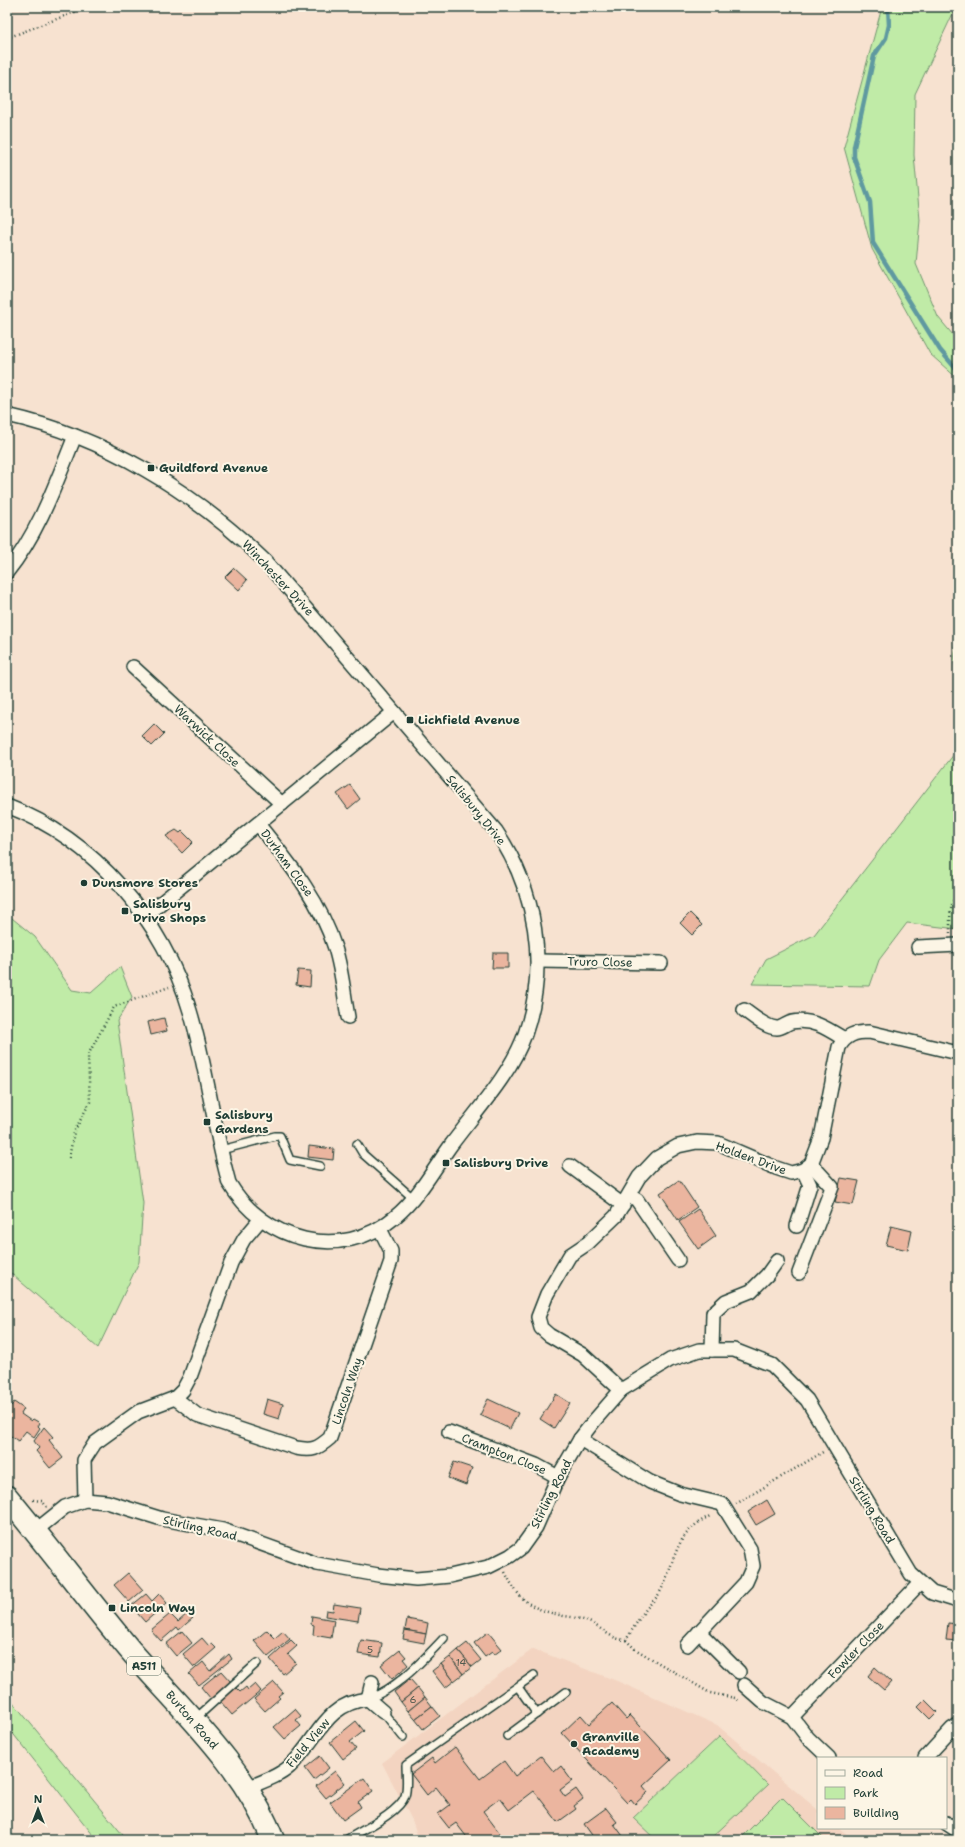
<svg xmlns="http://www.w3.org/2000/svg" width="965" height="1847" font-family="'Shantell Sans',sans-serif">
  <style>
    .built { fill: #f3d4c1 }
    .green { fill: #c0eba7; stroke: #70946e }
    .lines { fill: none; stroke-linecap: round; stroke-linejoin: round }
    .stream { stroke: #5f99a0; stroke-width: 4.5 }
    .building { fill: #ebb59f; stroke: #1f3d34 }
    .lane-casing { stroke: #1f3d34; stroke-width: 10 }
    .street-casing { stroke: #1f3d34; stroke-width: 16 }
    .highway-casing { stroke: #1f3d34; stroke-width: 25 }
    .path { stroke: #1f3d34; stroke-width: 2.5; stroke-dasharray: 1 3; stroke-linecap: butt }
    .lane { stroke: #fcf5e5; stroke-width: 7 }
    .street { stroke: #fcf5e5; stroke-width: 13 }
    .highway { stroke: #fcf5e5; stroke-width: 22 }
    .poi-dot { fill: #1f3d34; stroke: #fcf5e5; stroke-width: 1.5 }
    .labels { text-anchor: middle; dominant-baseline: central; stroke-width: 4; stroke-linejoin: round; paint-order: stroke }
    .number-label { font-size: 10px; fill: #525b4f }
    .shield { fill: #fcf5e5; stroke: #617469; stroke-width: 1 }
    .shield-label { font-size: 11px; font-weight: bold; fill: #1f3d34 }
    .poi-label { font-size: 12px; font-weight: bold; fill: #1f3d34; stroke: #fcf5e5; text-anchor: start }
    .street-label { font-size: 12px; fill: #1f3d34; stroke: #fcf5e5 }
  </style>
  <rect width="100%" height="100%" fill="#f7e2d0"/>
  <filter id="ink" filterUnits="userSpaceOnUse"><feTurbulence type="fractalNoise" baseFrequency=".025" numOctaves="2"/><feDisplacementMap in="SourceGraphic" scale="8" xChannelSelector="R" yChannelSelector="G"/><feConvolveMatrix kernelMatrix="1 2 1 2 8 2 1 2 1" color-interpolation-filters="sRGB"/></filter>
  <g filter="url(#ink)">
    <polygon class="built" points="533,1649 617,1681 717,1725 818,1810 818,1828 839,1828 854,1840 419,1840 412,1820 382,1763"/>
    <g class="green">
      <polygon points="882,7 956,7 915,94 914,155 920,220 916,264 938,317 958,341 958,379 930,354 872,249 844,147"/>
      <polygon points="958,626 958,674 954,661"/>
      <polygon points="958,749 958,929 907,923 879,960 870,986 752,984 766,959 814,935"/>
      <polygon points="7,914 35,937 72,990 91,993 120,967 132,997 117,1021 143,1203 139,1262 98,1348 7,1270"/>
      <polygon points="7,1695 127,1840 97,1840 7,1726"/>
      <polygon points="720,1736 768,1785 709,1840 656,1840 633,1818"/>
      <polygon points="782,1797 825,1840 739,1840"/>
    </g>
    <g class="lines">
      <polyline class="stream" points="888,7 889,25 886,38 874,56 854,147 854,157 870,202 873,243 940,350 958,371"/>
    </g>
    <g class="building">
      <polygon points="234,568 247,580 239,590 225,577"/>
      <polygon points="154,724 164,734 152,746 142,736"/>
      <polygon points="350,785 360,799 348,809 337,794"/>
      <polygon points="176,830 180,833 182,831 193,842 182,853 166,836"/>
      <polygon points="690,913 702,925 692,935 680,923"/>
      <polygon points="493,953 508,953 508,968 492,968"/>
      <polygon points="298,970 311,971 310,987 296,985"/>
      <polygon points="164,1018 167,1031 151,1035 148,1022"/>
      <polygon points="309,1146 334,1149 333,1160 308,1157"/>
      <polygon points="841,1178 859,1181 853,1205 835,1202"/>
      <polygon points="679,1180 697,1207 678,1220 660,1193"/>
      <polygon points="698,1209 716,1236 698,1249 679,1222"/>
      <polygon points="891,1226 912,1231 908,1250 886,1245"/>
      <polygon points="556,1394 570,1403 554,1428 540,1419"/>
      <polygon points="267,1399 283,1404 279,1419 263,1414"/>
      <polygon points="488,1399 518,1413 510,1429 480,1415"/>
      <polygon points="14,1402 24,1409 21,1414 31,1421 33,1419 40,1423 38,1426 40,1428 34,1437 26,1431 18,1441 8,1434 10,1432 7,1429 7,1403 11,1406"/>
      <polygon points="44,1427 53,1437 49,1440 63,1458 50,1468 36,1451 39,1448 34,1441"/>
      <polygon points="454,1462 472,1468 466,1485 448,1478"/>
      <polygon points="767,1500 775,1514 756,1525 748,1512"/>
      <polygon points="128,1573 143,1590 129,1602 114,1585"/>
      <polygon points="146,1594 152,1601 159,1594 167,1603 145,1622 131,1606"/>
      <polygon points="334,1604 360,1608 358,1621 325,1616 326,1610 333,1611"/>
      <polygon points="188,1613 193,1618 179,1630 177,1627 161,1641 151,1630 170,1614 178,1622"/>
      <polygon points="312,1616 334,1620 331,1638 313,1635 314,1625 311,1624"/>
      <polygon points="407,1619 428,1623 426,1634 405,1630"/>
      <polygon points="948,1623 958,1624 957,1641 946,1640"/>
      <polygon points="267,1630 275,1638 283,1631 290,1639 268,1657 254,1641"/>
      <polygon points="405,1630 426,1634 424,1643 403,1639"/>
      <polygon points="182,1631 192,1643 176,1656 166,1644"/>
      <polygon points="488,1632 502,1649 494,1655 492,1652 485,1657 474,1643"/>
      <polygon points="202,1638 209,1646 212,1644 216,1648 194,1667 183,1654"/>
      <polygon points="291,1640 297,1646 288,1654 296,1663 283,1674 270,1659"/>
      <polygon points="361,1640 382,1643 380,1657 358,1654"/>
      <polygon points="467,1643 481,1660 472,1667 458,1650"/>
      <polygon points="400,1650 406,1657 403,1659 408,1665 392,1679 381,1665"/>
      <polygon points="458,1650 472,1667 463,1674 450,1657"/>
      <polygon points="229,1654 232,1659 199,1685 189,1674 203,1662 210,1671"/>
      <polygon points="450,1657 463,1674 454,1681 441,1664"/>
      <polygon points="441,1664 454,1681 445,1688 432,1671"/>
      <polygon points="875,1667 891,1682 884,1690 868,1676"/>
      <polygon points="221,1671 231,1682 211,1699 201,1687"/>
      <polygon points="410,1679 418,1688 401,1702 394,1692"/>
      <polygon points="274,1682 283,1692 278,1696 280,1698 265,1711 254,1699"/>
      <polygon points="255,1684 261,1691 232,1715 220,1701 236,1688 240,1692 246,1687 248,1690"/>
      <polygon points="418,1688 425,1697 408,1711 401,1702"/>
      <polygon points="425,1697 432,1706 415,1719 408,1711"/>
      <polygon points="925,1700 937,1712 930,1719 918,1707"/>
      <polygon points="612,1703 626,1719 630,1715 671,1760 643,1786 648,1792 635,1804 631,1799 627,1803 562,1733 581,1715 589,1724"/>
      <polygon points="432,1706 440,1716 423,1729 415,1719"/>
      <polygon points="295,1709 301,1716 296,1720 301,1726 285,1739 274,1727"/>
      <polygon points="356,1721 364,1731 350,1742 356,1749 343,1759 330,1742"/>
      <polygon points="455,1747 480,1779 504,1761 515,1776 541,1756 554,1772 561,1766 572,1781 560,1790 565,1797 576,1789 583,1799 574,1806 576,1809 558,1822 534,1791 509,1810 500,1798 483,1811 505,1840 469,1840 456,1823 449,1828 438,1814 450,1805 436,1787 427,1795 411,1774 432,1758 435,1763"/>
      <polygon points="320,1756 329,1768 314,1780 305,1768"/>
      <polygon points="335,1771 345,1783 326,1798 316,1786"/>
      <polygon points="364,1778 373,1791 358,1802 361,1807 343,1820 330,1802"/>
      <polygon points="606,1808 617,1822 614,1824 626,1840 591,1840 594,1838 584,1824"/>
    </g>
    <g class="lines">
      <defs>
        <g id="lane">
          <polyline points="357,1144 363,1154 414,1199"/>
          <polyline points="221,1150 275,1136 280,1136 290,1160 320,1166"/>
          <polyline points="518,1687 537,1714"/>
          <path d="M368 1699C398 1688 422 1661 444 1638"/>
          <polyline points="383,1712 403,1737"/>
          <polyline points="195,1719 257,1663"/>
          <polyline points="507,1736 566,1692"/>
          <path d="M346 1840C362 1830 399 1813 405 1796 408 1786 406 1775 406 1765L534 1675"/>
        </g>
        <g id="street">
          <path d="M7 415C105 437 193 491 265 561L496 831C536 890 549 965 525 1034 511 1074 476 1111 451 1145 433 1170 419 1197 395 1217 341 1263 263 1241 229 1183 213 1126 207 1067 190 1011 164 922 95 839 7 806"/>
          <path d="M7 572C39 532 56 483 75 436"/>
          <polyline points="133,667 282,804"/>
          <path d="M258 824C289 863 320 900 335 948 342 970 344 995 348 1017"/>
          <polyline points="145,916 394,712"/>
          <polyline points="918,947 958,945"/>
          <polyline points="538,961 661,963"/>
          <path d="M744 1010C753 1016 766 1028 777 1028 782 1028 787 1023 792 1022 812 1018 828 1029 844 1039"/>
          <polyline points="570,1166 623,1205"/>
          <polyline points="629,1195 637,1200 678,1260"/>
          <polyline points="797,1226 810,1185 803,1170"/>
          <polyline points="799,1273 832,1187 811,1164"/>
          <polyline points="712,1350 713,1313 726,1301 751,1291 767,1275 777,1261"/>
          <path d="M621 1390 583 1355 549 1335 541 1328 538 1317 547 1294 570 1255 588 1243 616 1216 639 1177 657 1158 678 1146 697 1142 718 1143 776 1168 791 1173 803 1170 811 1164 821 1138 839 1047C846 1035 855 1032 869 1032L958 1053"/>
          <polyline points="175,1398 183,1390 190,1377 231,1263 244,1239 260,1220"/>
          <polyline points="449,1432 536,1465 558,1477"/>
          <polyline points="580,1439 650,1482 680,1494 722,1504 750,1549 753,1566 746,1582 687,1645"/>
          <path d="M85 1500 84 1460 95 1443 138 1412 175 1398 197 1415 296 1448C313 1451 317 1449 330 1438L391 1261V1251L380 1229"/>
          <polyline points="35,1531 65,1507 85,1500 107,1502 162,1519 223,1530 317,1564 378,1575 416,1579 450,1576 488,1567 510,1556 521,1548 536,1527 558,1477 580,1439 594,1421 621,1390 670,1360 699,1350 734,1350 772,1365 807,1400 911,1574 932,1593 958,1601"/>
          <polyline points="699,1632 739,1672"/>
          <polyline points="372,1682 368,1699 383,1712"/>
          <polyline points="744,1685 763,1702 792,1717 808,1738 829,1758"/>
          <polyline points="792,1717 920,1583"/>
          <polyline points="925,1758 952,1729 958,1725"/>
          <path d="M247 1788C261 1782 278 1777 289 1767 317 1742 324 1703 368 1699"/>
          <polyline points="946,1823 958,1831"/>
        </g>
        <path id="highway" d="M7 1497C49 1547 88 1600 130 1650 182 1710 244 1765 273 1840"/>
      </defs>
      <use href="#lane" class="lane-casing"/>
      <use href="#street" class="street-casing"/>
      <use href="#highway" class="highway-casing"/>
      <g class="path">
        <polyline points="7,38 88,7"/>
        <path d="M950 933C950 921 949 902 958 894"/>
        <polyline points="69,1158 74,1132 90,1102 88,1055 114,1007 169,987"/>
        <polyline points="33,1500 42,1501 47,1507"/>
        <polyline points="736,1504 823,1452"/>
        <path d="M505 1572C520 1602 531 1609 564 1616 573 1617 583 1619 591 1623 603 1629 612 1640 626 1640 633 1629 639 1618 647 1608 651 1603 657 1598 660 1592 678 1558 672 1534 712 1515"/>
        <polyline points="626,1640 635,1649 710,1693 735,1698 740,1701"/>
      </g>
      <use href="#lane" class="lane"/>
      <use href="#street" class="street"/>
      <use href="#highway" class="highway"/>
    </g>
  </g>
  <g class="poi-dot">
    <rect x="147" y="464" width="8" height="8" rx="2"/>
    <rect x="406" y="716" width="8" height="8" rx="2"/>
    <circle cx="84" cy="883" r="4"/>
    <rect x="121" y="907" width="8" height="8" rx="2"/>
    <rect x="203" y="1118" width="8" height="8" rx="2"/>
    <rect x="442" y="1159" width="8" height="8" rx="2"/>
    <rect x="108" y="1604" width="8" height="8" rx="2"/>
    <circle cx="574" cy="1744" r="4"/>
  </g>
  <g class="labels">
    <g class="number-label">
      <text x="370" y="1649">5</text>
      <text x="461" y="1662">14</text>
      <text x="413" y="1699">6</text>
    </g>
    <rect class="shield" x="127" y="1657" width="34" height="18" rx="3"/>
    <g class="shield-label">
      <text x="144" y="1666">A511</text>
    </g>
    <g class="poi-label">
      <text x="159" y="468">Guildford Avenue</text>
      <text x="418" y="720">Lichfield Avenue</text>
      <text x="92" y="883">Dunsmore Stores</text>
      <text x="133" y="904">Salisbury<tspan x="133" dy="14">Drive Shops</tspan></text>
      <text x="215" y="1115">Salisbury<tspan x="215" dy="14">Gardens</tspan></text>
      <text x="454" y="1163">Salisbury Drive</text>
      <text x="120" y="1608">Lincoln Way</text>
      <text x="582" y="1737">Granville<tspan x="582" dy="14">Academy</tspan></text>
    </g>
    <g class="street-label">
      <text transform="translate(278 578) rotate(47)">Winchester Drive</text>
      <text transform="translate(207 736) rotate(43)">Warwick Close</text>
      <text transform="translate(476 810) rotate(51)">Salisbury Drive</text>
      <text transform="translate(287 863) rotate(54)">Durham Close</text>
      <text transform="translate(600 962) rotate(1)">Truro Close</text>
      <text transform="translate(751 1158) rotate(20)">Holden Drive</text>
      <text transform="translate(347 1391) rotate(-71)">Lincoln Way</text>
      <text transform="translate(504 1454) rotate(22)">Crampton Close</text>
      <text transform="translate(551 1494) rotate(-63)">Stirling Road</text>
      <text transform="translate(872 1510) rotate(59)">Stirling Road</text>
      <text transform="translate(200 1528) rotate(13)">Stirling Road</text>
      <text transform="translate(856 1650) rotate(-46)">Fowler Close</text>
      <text transform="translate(192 1720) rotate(49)">Burton Road</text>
      <text transform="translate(308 1743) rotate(-50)">Field View</text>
    </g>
  </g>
  <rect width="965" height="1847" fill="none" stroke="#fcf5e5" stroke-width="24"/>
  <rect x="12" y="12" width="941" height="1823" fill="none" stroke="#1f3d34" stroke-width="1.5" filter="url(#ink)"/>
  <rect x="817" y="1757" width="130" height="72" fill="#fcf5e5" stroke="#a4ab9e"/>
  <rect x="825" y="1770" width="20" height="6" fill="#fcf5e5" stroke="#a4ab9e"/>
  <text x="853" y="1777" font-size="12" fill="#1f3d34">Road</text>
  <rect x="825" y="1787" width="20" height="12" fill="#c0eba7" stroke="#a4ab9e"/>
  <text x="853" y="1797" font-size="12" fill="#1f3d34">Park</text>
  <rect x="825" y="1807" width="20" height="12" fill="#ebb59f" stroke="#a4ab9e"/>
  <text x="853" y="1817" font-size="12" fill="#1f3d34">Building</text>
  <g transform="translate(38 1809)" stroke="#fcf5e5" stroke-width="3" paint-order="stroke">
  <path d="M0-3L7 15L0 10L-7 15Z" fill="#1f3d34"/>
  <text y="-6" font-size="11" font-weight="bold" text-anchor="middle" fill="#1f3d34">N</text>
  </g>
</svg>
